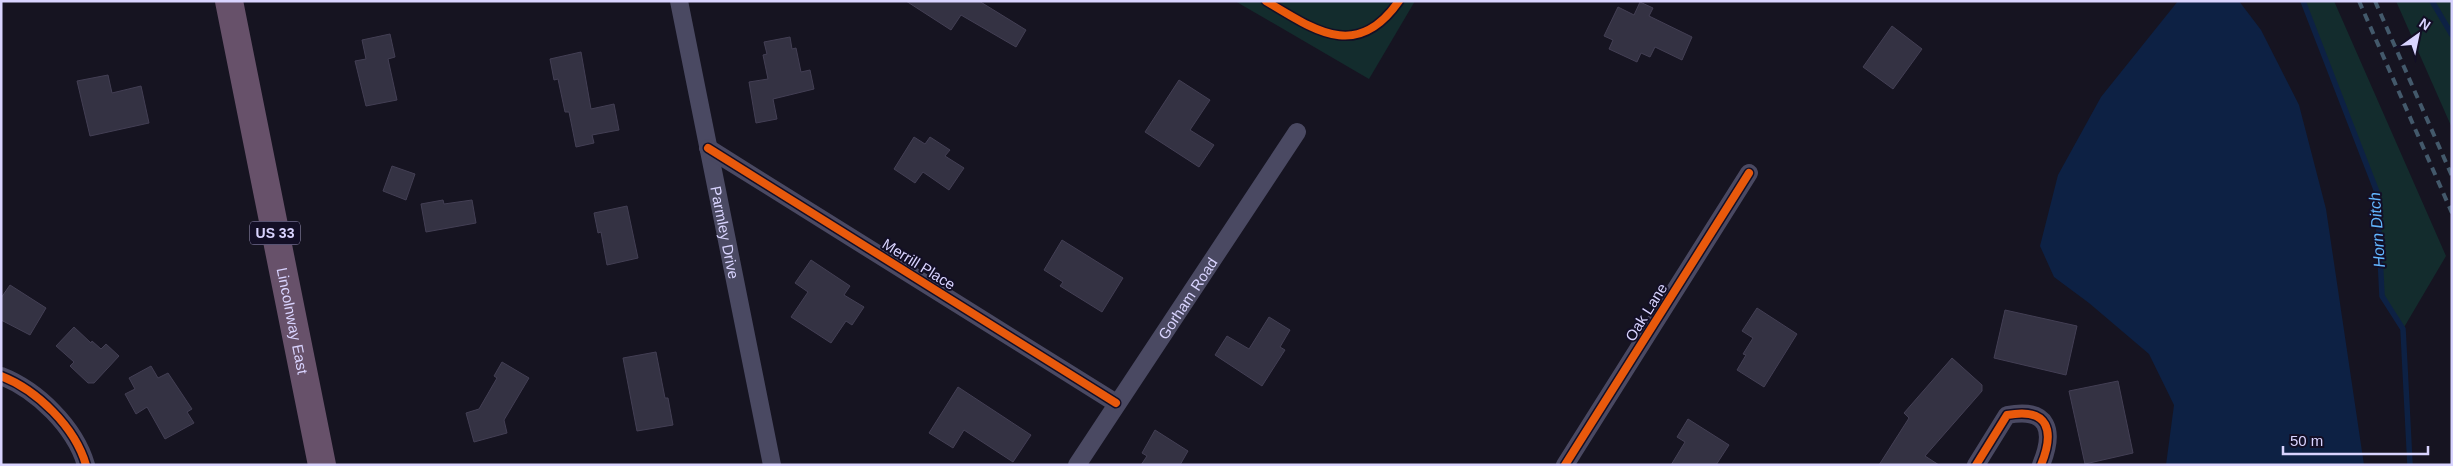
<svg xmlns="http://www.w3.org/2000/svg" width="2453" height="466" font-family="Helvetica,sans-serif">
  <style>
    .green { fill: #132c2d }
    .water { fill: #0d2144 }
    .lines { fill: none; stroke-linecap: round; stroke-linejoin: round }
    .stream { stroke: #0d2144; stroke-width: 5.5 }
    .building { fill: #343243; stroke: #433f54 }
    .street { stroke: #4a4962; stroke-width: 18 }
    .highway { stroke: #67516a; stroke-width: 28 }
    .rail { stroke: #43596b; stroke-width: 4; stroke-dasharray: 8 6; stroke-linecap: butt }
    .cycleway-casing { stroke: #130f26; stroke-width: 11 }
    .cycleway { stroke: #e8590c; stroke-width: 8 }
    .labels { text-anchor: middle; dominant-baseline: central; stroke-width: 4; stroke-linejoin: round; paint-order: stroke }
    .shield { fill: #130f26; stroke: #9e99be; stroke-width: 1 }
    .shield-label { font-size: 14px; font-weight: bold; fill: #d9d4ff }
    .street-label { font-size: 15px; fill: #d9d4ff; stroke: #130f26 }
    .water-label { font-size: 16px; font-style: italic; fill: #62b6ff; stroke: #130f26 }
  </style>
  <rect width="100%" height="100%" fill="#161421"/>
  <g class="green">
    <polygon points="1235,1 1415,1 1369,79"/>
    <polygon points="2303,1 2334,1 2446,256 2403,329 2382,296 2377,192"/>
    <polygon points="2396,1 2452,1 2452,128"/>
  </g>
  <polygon class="water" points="2178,1 2239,1 2261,30 2299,105 2326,209 2364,465 2166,465 2174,405 2149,354 2089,303 2054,277 2040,246 2058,175 2101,97"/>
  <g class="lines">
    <g class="stream">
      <polyline points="2303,1 2377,192 2382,296 2403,329 2410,465"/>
      <polyline points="2432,1 2452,35"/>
    </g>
  </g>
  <g class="building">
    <polygon points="906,1 979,1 1026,30 1016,47 961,15 951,30"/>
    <polygon points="1640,2 1653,8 1649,16 1692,37 1682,60 1655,47 1650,57 1641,53 1637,62 1609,49 1613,40 1604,36 1618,7 1634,15"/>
    <polygon points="1892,26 1922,49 1893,89 1863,67"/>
    <polygon points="390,34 395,57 388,59 397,100 366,106 355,61 366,59 362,40"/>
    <polygon points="790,37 792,49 796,48 801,72 810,70 814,89 773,99 777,119 756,123 749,82 768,79 763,55 767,54 764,42"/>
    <polygon points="581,52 591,109 614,104 619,130 592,135 594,143 576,147 569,112 565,112 558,79 554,80 550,59"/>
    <polygon points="108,75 112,93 141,86 149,123 90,136 77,81"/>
    <polygon points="1179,80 1210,100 1190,130 1214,145 1199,167 1145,132"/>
    <polygon points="914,137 925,144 930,137 950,150 945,156 964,168 949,190 923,172 915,183 894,169"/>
    <polygon points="392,166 415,174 406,200 383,191"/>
    <polygon points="443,200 444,204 472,200 476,223 426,232 421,204"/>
    <polygon points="627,206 638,258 607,265 601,232 598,233 594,213"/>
    <polygon points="1062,240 1123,278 1102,312 1060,286 1063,282 1044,270"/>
    <polygon points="811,260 850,286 844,295 864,307 852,325 846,321 831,343 791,317 808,292 795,283"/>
    <polygon points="10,285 46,308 30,335 1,320 1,298"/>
    <polygon points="1757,308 1797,334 1764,387 1737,370 1746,355 1743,354 1753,338 1742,331"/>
    <polygon points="2005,310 2077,326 2066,375 1994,358"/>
    <polygon points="1269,317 1290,330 1280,347 1285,350 1262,386 1215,355 1227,336 1249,349"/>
    <polygon points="74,327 91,343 92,341 101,349 106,344 119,356 94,383 88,383 70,366 74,362 56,346"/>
    <polygon points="656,352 665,398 668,398 673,425 637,431 623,358"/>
    <polygon points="1952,358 1982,385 1982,391 1925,456 1939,465 1879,465 1909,418 1904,413"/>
    <polygon points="502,362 529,378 504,420 507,433 474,442 466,413 479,409 497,378 494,376"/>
    <polygon points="151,366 158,378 168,373 192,409 187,412 194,423 165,439 147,407 136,414 125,394 135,389 129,378"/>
    <polygon points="2118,381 2133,453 2085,464 2069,391"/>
    <polygon points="958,387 1031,435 1013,462 964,430 953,448 929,433"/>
    <polygon points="1688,419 1729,445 1716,465 1671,465 1685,442 1677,437"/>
    <polygon points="1155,430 1188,451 1180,465 1141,465 1147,456 1142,453"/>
  </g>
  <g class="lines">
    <g class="street">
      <path id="s1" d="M679 1 772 465"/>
      <polyline points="708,148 1116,403"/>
      <path d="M1 376C37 390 75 427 86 465"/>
      <path id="s2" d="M1077 465 1297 132"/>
      <polyline points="1565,465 1749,173"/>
      <path d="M1976 465 2007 415C2049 407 2055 431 2041 465"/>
    </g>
    <path class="highway" id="s3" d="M229 1 322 465"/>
    <g class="rail">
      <polyline points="2359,1 2452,213"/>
      <polyline points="2375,1 2452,176"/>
    </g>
    <defs>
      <g id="cycleway">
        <path d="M1266 1C1316 31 1357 61 1399 1"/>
        <polyline points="708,148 1116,403"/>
        <path d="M1 376C37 390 75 427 86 465"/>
        <polyline points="1565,465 1749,173"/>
        <path d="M1976 465 2007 415C2049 407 2055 431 2041 465"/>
      </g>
    </defs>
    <use href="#cycleway" class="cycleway-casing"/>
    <use href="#cycleway" class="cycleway"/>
  </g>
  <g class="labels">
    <rect class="shield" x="250" y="221.5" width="50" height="23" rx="4"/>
    <g class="shield-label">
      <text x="275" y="233">US 33</text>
    </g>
    <g class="street-label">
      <text stroke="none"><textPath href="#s1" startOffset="236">Parmley Drive</textPath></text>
      <text transform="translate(919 264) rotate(32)">Merrill Place</text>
      <text stroke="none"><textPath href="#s2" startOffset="200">Gorham Road</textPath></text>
      <text transform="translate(1646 312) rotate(-58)">Oak Lane</text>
      <text stroke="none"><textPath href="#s3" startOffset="326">Lincolnway East</textPath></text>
    </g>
    <g class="water-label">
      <text transform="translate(2377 230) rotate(-94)">Horn Ditch</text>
    </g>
  </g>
  <rect width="2453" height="466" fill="none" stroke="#d9d4ff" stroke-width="5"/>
  <g transform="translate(2418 35) rotate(33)" stroke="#130f26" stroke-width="4" paint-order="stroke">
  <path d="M0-4L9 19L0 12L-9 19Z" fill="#d9d4ff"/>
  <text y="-8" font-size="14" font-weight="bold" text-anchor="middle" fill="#d9d4ff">N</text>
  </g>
  <path d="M2283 446v8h145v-8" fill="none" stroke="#d9d4ff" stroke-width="2.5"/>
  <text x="2290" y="446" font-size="15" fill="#d9d4ff" stroke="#130f26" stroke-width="4" paint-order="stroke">50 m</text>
</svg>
